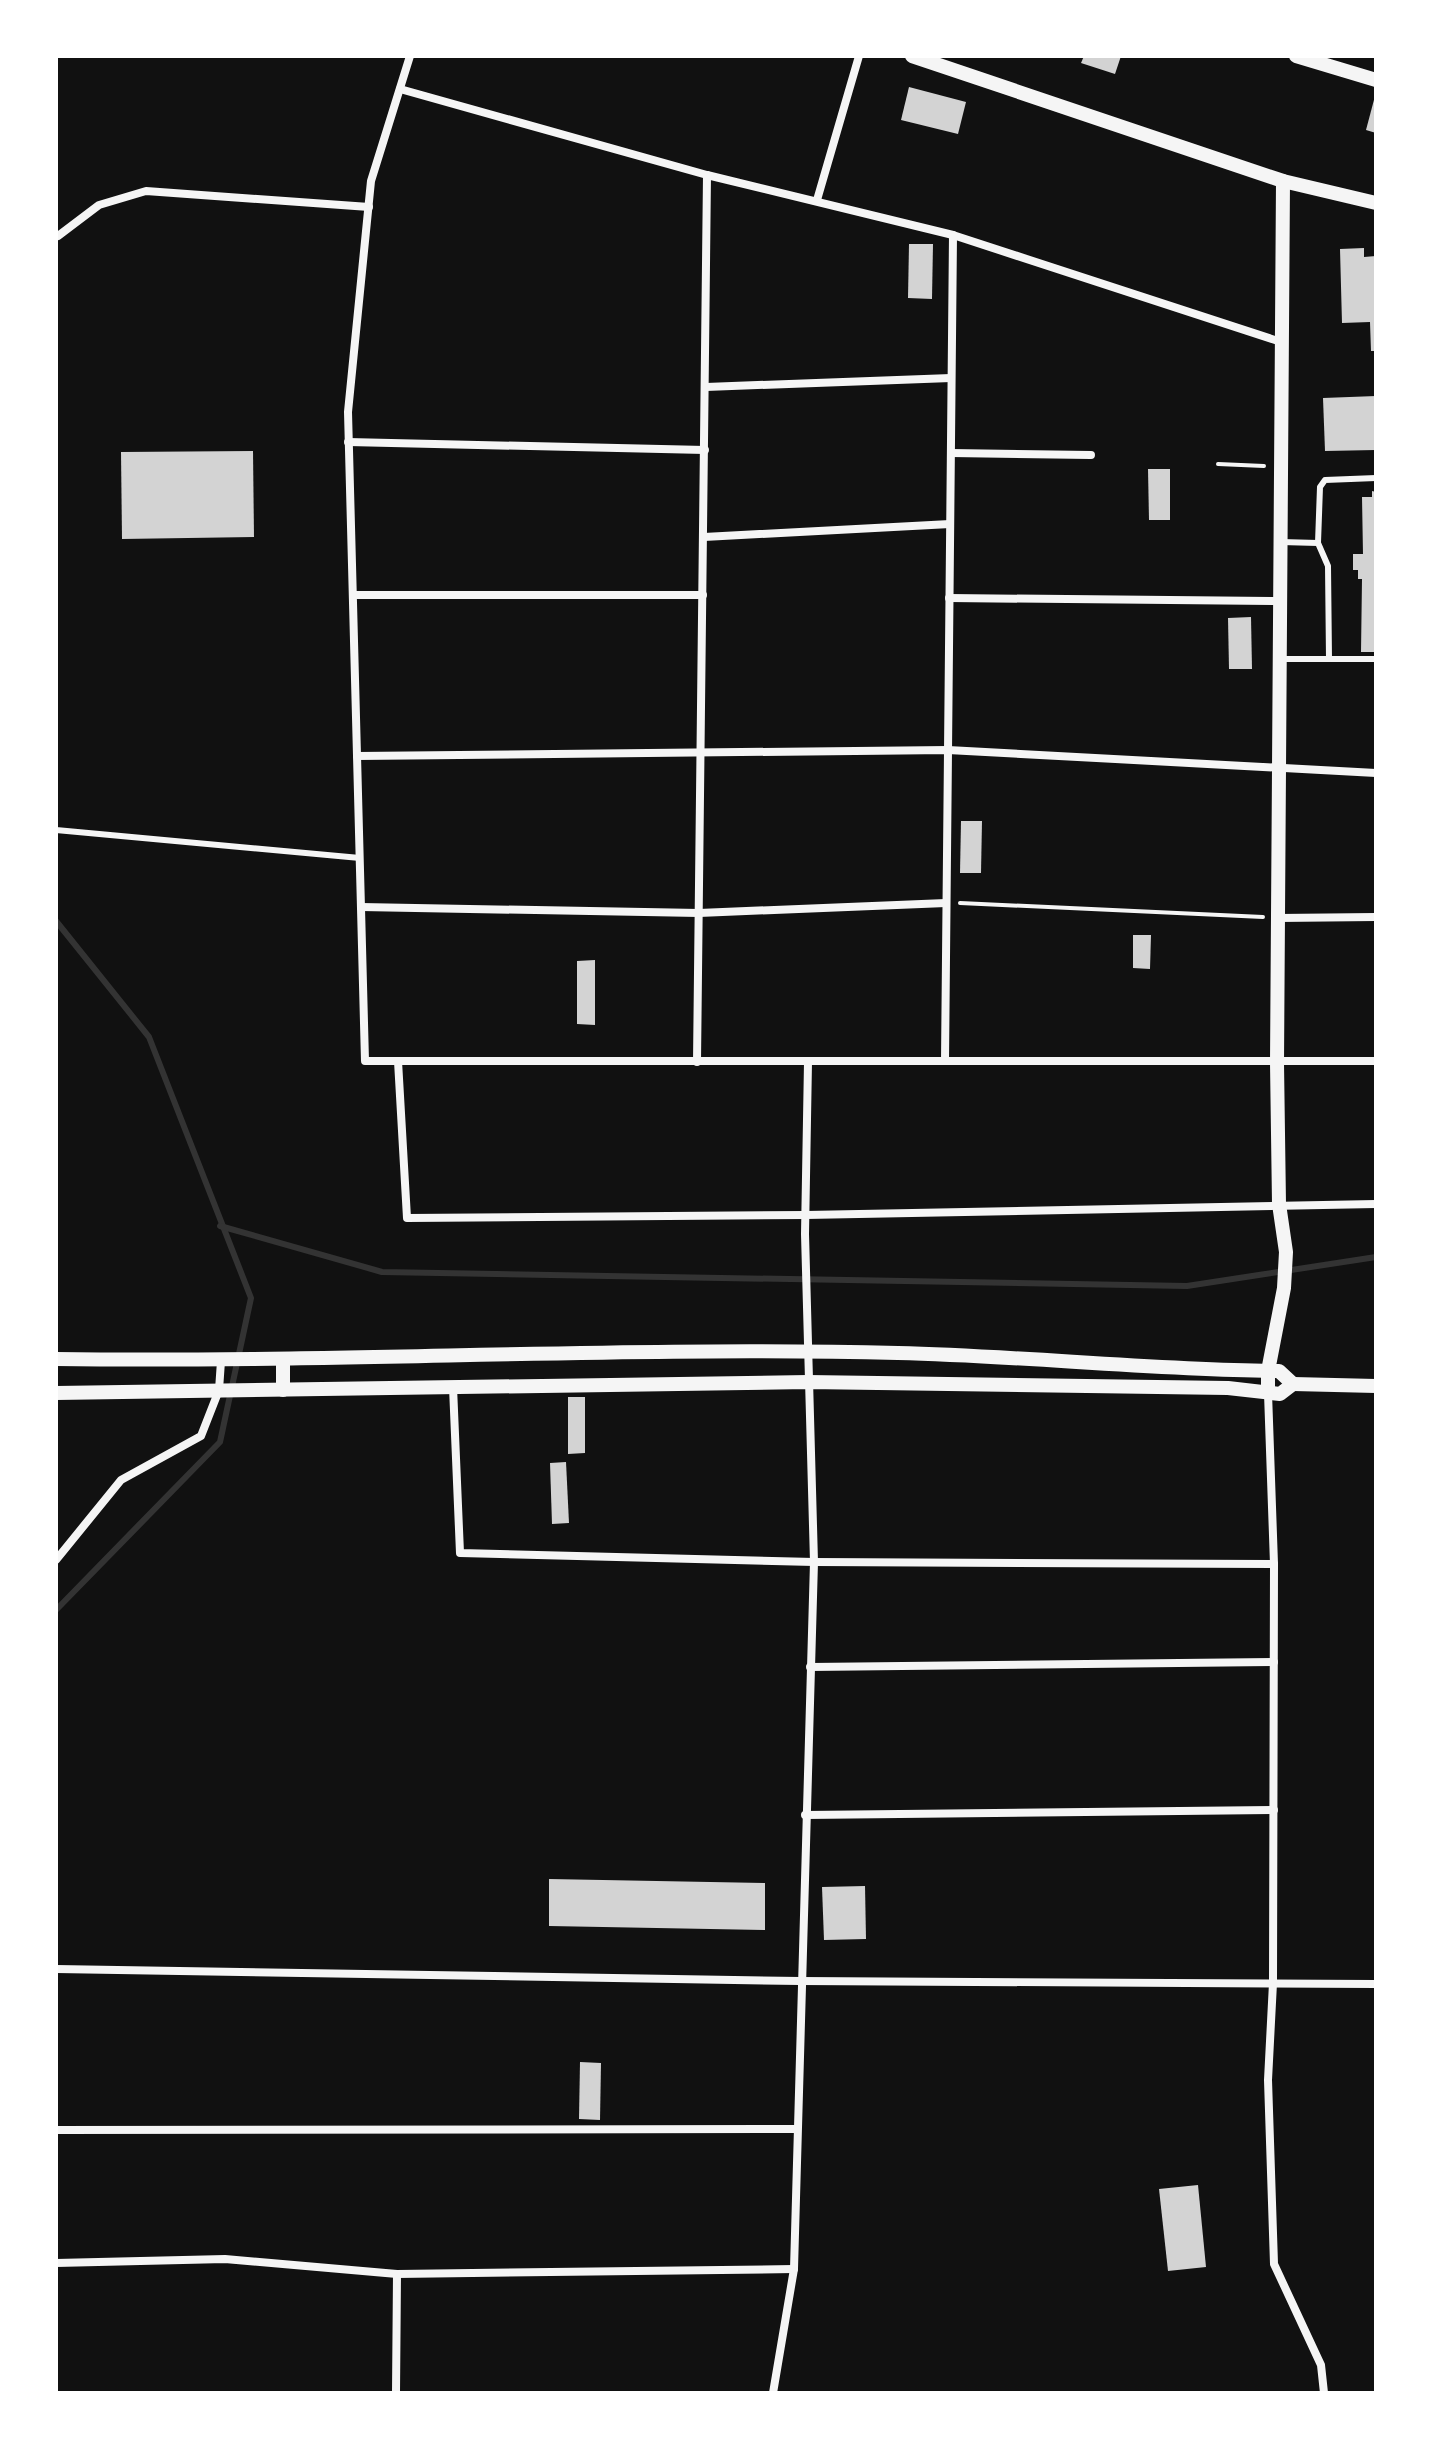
<svg xmlns="http://www.w3.org/2000/svg" width="1432" height="2449" font-family="'Titillium Web',sans-serif">
  <style>
    .lines { fill: none; stroke-linecap: round; stroke-linejoin: round }
    .stream { stroke: #333; stroke-width: 6 }
    .building { fill: #d3d3d3 }
    .path { stroke: #f5f5f5; stroke-width: 4 }
    .service { stroke: #f5f5f5; stroke-width: 6 }
    .minor { stroke: #f5f5f5; stroke-width: 8 }
    .tertiary { stroke: #f5f5f5; stroke-width: 14 }
  </style>
  <rect width="100%" height="100%" fill="#111"/>
  <g class="lines">
    <g class="stream">
      <polyline points="56,921 149,1037 251,1298 220,1442 56,1610"/>
      <polyline points="220,1226 382,1272 1187,1286 1376,1257"/>
    </g>
  </g>
  <g class="building">
    <polygon points="1084,56 1121,56 1115,74 1081,63"/>
    <polygon points="909,87 966,102 958,134 901,120"/>
    <polygon points="1375,96 1376,96 1376,133 1366,130"/>
    <polygon points="909,244 933,244 932,299 908,298"/>
    <polygon points="1364,248 1364,257 1376,256 1376,351 1371,351 1370,322 1342,323 1340,249"/>
    <polygon points="1376,396 1376,450 1325,451 1323,398"/>
    <polygon points="253,451 254,537 122,539 121,452"/>
    <polygon points="1148,469 1170,469 1170,520 1149,520"/>
    <polygon points="1372,491 1376,492 1376,652 1361,652 1362,579 1358,579 1358,570 1353,570 1353,554 1363,554 1362,497 1372,497"/>
    <polygon points="1251,617 1252,669 1229,669 1228,618"/>
    <polygon points="961,821 982,821 981,873 960,873"/>
    <polygon points="1133,935 1151,935 1150,969 1133,968"/>
    <polygon points="595,960 595,1025 577,1024 577,961"/>
    <polygon points="568,1397 585,1397 585,1453 568,1454"/>
    <polygon points="566,1462 569,1523 552,1524 550,1463"/>
    <polygon points="549,1879 765,1883 765,1930 549,1926"/>
    <polygon points="865,1886 866,1939 824,1940 822,1887"/>
    <polygon points="580,2062 601,2063 600,2120 579,2119"/>
    <polygon points="1198,2185 1206,2267 1168,2271 1159,2189"/>
  </g>
  <g class="lines">
    <g class="path">
      <polyline points="1218,464 1264,466"/>
      <polyline points="960,903 1263,917"/>
    </g>
    <g class="service">
      <polyline points="1376,478 1325,480 1320,487 1318,543 1328,566 1329,659 1376,659"/>
      <polyline points="1281,542 1318,543"/>
      <polyline points="1280,659 1329,659"/>
      <polyline points="56,830 360,858"/>
    </g>
    <g class="minor">
      <polyline points="410,56 371,181 348,412 365,1061 1376,1061"/>
      <polyline points="400,89 707,175 953,235 1281,342"/>
      <polyline points="817,200 859,56"/>
      <polyline points="58,236 99,205 146,191 369,207"/>
      <polyline points="706,387 951,378"/>
      <polyline points="348,442 705,450"/>
      <polyline points="951,453 1091,455"/>
      <polyline points="704,537 950,524"/>
      <polyline points="353,595 703,595"/>
      <polyline points="949,598 1279,601"/>
      <polyline points="357,756 948,750 1376,773"/>
      <polyline points="361,907 699,913 946,903"/>
      <polyline points="1278,918 1376,917"/>
      <polyline points="398,1061 407,1218 806,1215 1376,1204"/>
      <polyline points="945,1061 953,235"/>
      <polyline points="697,1062 707,175"/>
      <polyline points="453,1387 460,1553 814,1562 1274,1564"/>
      <polyline points="1268,1393 1274,1564 1273,1983 1268,2080 1274,2264 1321,2365 1324,2393"/>
      <polyline points="56,1560 121,1480 201,1436 219,1390 221,1361"/>
      <polyline points="810,1667 1274,1662"/>
      <polyline points="805,1815 1274,1810"/>
      <polyline points="56,1969 800,1981 1376,1984"/>
      <polyline points="56,2130 797,2129"/>
      <polyline points="56,2263 225,2259 397,2274 794,2269"/>
      <polyline points="396,2393 397,2274"/>
      <polyline points="773,2393 794,2269 814,1562 805,1234 808,1062"/>
    </g>
    <g class="tertiary">
      <polyline points="912,56 1283,181 1376,203"/>
      <polyline points="1296,56 1376,80"/>
      <path d="M56 1359C337 1363 617 1346 898 1353 1025 1356 1152 1370 1279 1371L1293 1384"/>
      <polyline points="283,1360 283,1390"/>
      <polyline points="1293,1384 1376,1386"/>
      <polyline points="56,1393 808,1382 1228,1388 1280,1394 1293,1384"/>
      <polyline points="1268,1393 1268,1371 1284,1288 1286,1252 1279,1204 1277,1063 1283,181"/>
    </g>
  </g>
  <rect width="1432" height="2449" fill="none" stroke="#ffffff" stroke-width="116"/>
</svg>
